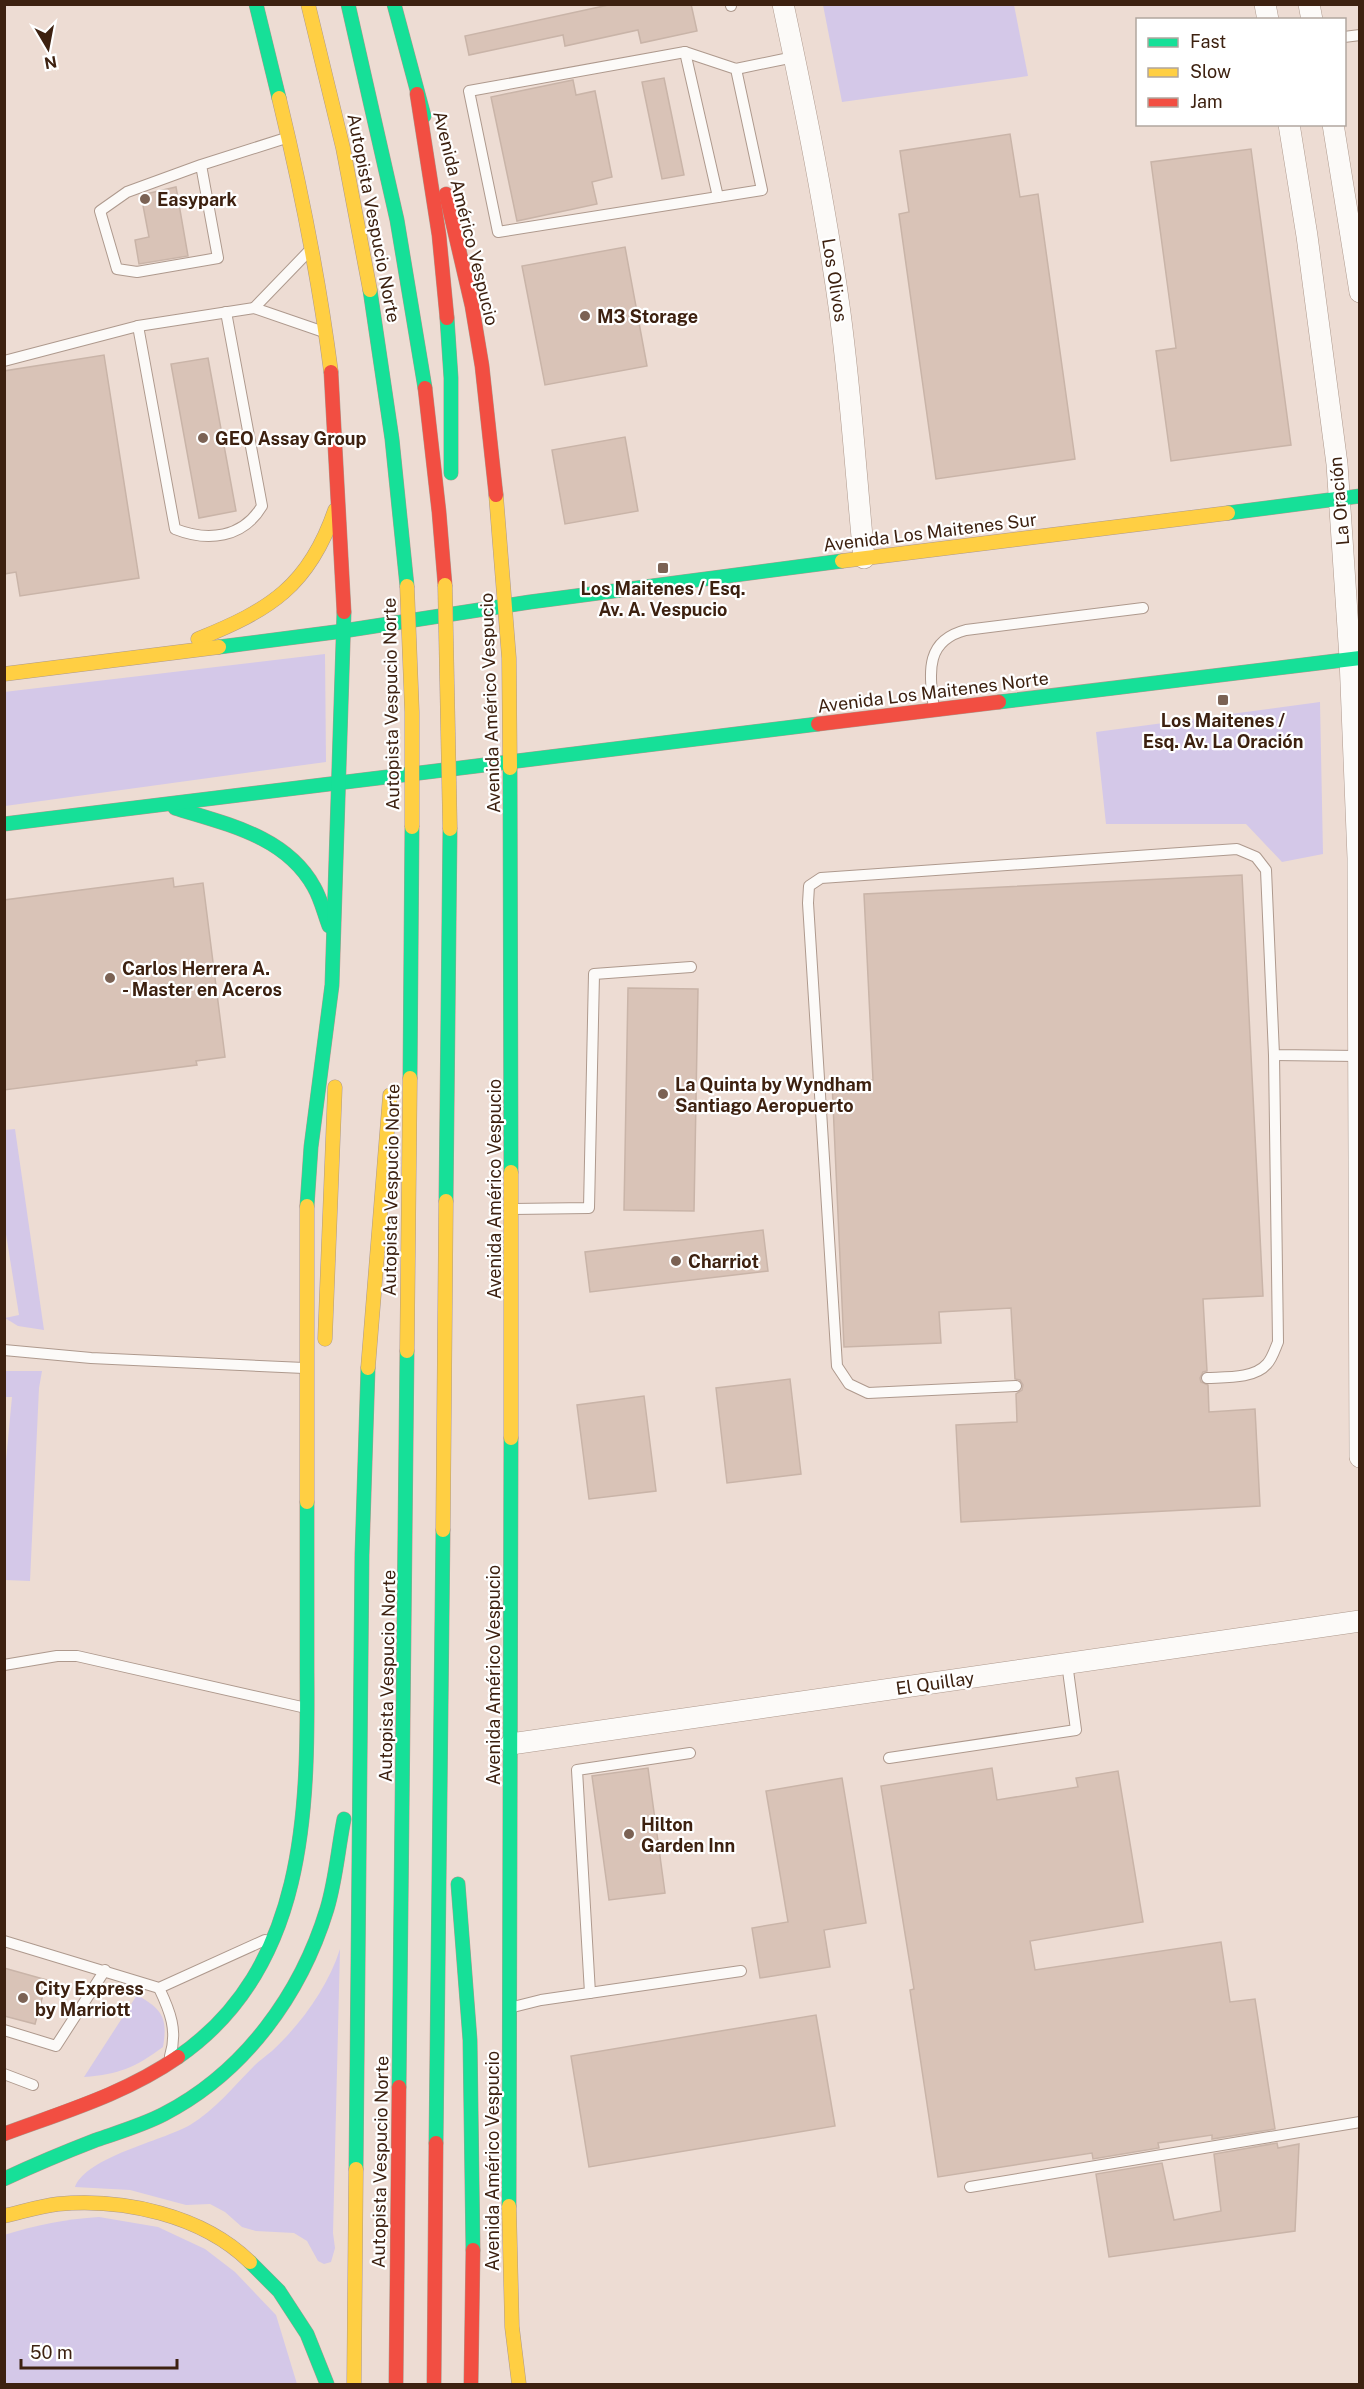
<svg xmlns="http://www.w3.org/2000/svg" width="1364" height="2389" font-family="'Public Sans',sans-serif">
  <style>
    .green { fill: #d4c8e8 }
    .building { fill: #d9c3b7; stroke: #c9b4a8; stroke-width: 1.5 }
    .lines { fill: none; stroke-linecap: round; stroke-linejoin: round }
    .lane-casing { stroke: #ae998d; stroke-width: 12 }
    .street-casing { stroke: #ae998d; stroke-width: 22 }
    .fast-casing { stroke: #ae998d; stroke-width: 15 }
    .slow-casing { stroke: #ae998d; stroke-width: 15 }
    .jam-casing { stroke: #ae998d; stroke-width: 15 }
    .lane { stroke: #fcfaf8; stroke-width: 10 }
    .street { stroke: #fcfaf8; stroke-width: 21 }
    .fast { stroke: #16e098; stroke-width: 14 }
    .slow { stroke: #ffcf43; stroke-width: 14 }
    .jam { stroke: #f24e42; stroke-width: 14 }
    .slow-bridge-casing { stroke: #ae998d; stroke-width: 15; stroke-linecap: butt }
    .slow-bridge { stroke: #ffcf43; stroke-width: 14 }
    .poi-dot { fill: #7b6254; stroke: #fff; stroke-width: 2 }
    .labels { text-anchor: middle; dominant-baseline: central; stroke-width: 4.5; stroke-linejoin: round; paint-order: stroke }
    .poi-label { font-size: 18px; font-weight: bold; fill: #3d2110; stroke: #fff; text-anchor: start }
    .street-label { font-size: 18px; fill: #3d2110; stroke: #fff }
  </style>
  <rect width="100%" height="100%" fill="#eddcd3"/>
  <g class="green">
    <polygon points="823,5 1014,5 1028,76 842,102"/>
    <polygon points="325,654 326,762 5,806 4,692"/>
    <polygon points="1320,702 1323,854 1282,862 1246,824 1106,824 1096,732"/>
    <polygon points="15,1129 44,1330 18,1326 5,1318 19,1315 5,1228 5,1130"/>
    <polygon points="5,1371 42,1371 39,1388 30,1581 5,1580 4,1481 12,1397 5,1397"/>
    <path d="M340 1949 333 2233 335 2248 331 2262 324 2264 318 2261 307 2241 294 2233 256 2231 242 2227 225 2212 210 2204 186 2205 130 2190 75 2187C86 2157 162 2141 190 2125 215 2110 234 2086 254 2066 260 2060 266 2056 272 2051 301 2024 328 1987 340 1949Z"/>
    <path d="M137 1995C162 2009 168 2018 163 2047 134 2068 120 2074 84 2077Z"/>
    <path d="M99 2217 158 2227 205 2249 235 2272 276 2315 297 2384H5L4 2235C36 2225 66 2219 99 2217Z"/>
  </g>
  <g class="building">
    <polygon points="613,4 691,4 697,31 641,43 638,30 565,46 563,35 469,55 465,36"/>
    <polygon points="664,78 684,175 662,179 642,82"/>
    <polygon points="573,80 576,95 595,91 612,177 592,182 597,204 517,221 491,97"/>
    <polygon points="1010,134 1020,197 1038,194 1075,459 936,479 899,214 909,212 900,151"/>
    <polygon points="1251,149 1291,445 1171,461 1156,351 1176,348 1151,162"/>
    <polygon points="176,187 188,256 139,264 135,240 149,237 141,195"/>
    <polygon points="625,247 647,366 545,385 522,266"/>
    <polygon points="104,355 139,578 20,596 16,572 4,574 4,371"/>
    <polygon points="208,358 236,511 199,518 171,364"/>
    <polygon points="625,437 638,511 565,524 552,450"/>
    <polygon points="1242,875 1263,1296 1203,1299 1207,1371 1203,1372 1200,1378 1201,1382 1208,1385 1209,1412 1255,1409 1260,1506 961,1522 956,1425 1017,1422 1016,1394 1022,1390 1023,1385 1020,1380 1015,1379 1011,1308 939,1312 941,1343 844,1347 832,1082 873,1080 864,894"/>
    <polygon points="173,878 174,887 203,883 225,1057 196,1061 197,1065 4,1090 4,900"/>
    <polygon points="628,988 698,989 694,1211 624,1210"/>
    <polygon points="763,1230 768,1271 590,1292 585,1252"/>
    <polygon points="790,1379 801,1474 727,1483 716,1388"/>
    <polygon points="644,1396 656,1491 589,1499 577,1405"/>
    <polygon points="648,1768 665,1893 609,1900 592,1776"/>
    <polygon points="992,1768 997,1800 1078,1787 1076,1778 1118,1771 1143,1922 1030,1941 1035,1970 1221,1942 1230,2002 1255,1999 1275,2129 1212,2139 1212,2135 1158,2143 1159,2148 1093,2159 1092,2153 938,2177 910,1990 914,1989 881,1786"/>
    <polygon points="842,1778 866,1923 824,1930 830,1967 760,1978 752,1928 788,1922 766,1791"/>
    <polygon points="4,1968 47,1980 35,2024 4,2016"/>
    <polygon points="816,2015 835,2126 589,2167 571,2056"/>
    <polygon points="1277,2143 1278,2148 1299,2144 1295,2231 1109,2257 1096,2174 1162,2163 1174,2220 1221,2211 1214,2154"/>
  </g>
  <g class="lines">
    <defs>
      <g id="lane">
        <polyline points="731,4 731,6"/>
        <polyline points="1344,37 1360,35"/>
        <polyline points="685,52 718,197"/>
        <polyline points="736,69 762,190 498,232 469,91 685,52 736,69 794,57"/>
        <polyline points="201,165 218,258 137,272 117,269 100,211 127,192 201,165 286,138"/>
        <polyline points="254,308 309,251"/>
        <path d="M138 326 175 529C208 542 243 538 262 506L226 312"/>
        <polyline points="4,361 138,326 254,308 321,331"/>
        <path d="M934 710C930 675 923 641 966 630L1143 608"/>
        <polyline points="513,1209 589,1208 594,974 691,967"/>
        <polyline points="4,1350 91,1358 304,1368"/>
        <path d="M1207 1378C1225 1377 1254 1379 1267 1364 1272 1359 1275 1349 1278 1342L1274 1055"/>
        <polyline points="1016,1386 868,1393 849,1384 837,1366 808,903 809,886 821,878 1237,849 1256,857 1266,870 1274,1055 1358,1056"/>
        <polyline points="4,1665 57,1656 77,1656 306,1708"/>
        <polyline points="889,1758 1076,1730 1067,1663"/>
        <polyline points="4,1941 159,1988 265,1940"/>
        <path d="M159 1988C170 2011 178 2031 170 2056"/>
        <polyline points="590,1993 577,1770 690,1753"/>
        <polyline points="513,2007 541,2000 741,1971"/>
        <polyline points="4,2030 56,2046 105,1970"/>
        <polyline points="4,2074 33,2085"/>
        <polyline points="970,2187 1360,2122"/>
      </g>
      <g id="street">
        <path d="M783 4C805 107 826 210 840 313 851 395 856 476 864 558"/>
        <polyline points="1265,4 1268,20"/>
        <polyline points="1309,4 1312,20"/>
        <polyline points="1289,124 1307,236 1337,464 1350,658 1358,858 1360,1457"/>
        <polyline points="1333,124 1360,292"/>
        <polyline points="511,1744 1360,1621"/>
      </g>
      <g id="fast">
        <polyline points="256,4 279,98"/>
        <polyline points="348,4 397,220 425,388"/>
        <polyline points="394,4 424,116"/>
        <polyline points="370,290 392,439 407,586"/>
        <polyline points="447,318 451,378 451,473"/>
        <polyline points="1228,513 1360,496"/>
        <polyline points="219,647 343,631 530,602 842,561"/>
        <polyline points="999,702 1360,658"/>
        <polyline points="510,768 511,1172"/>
        <path d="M175 808C226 824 286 836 314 887 321 899 324 913 329 926"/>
        <polyline points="4,824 818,724"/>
        <polyline points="410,1078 412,827"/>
        <polyline points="446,1201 450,829"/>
        <polyline points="307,1206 311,1147 332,985 344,612"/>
        <polyline points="458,1884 470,2040 473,2250"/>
        <path d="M178 2057C307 1968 308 1811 307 1671 307 1615 307 1558 307 1502"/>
        <polyline points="399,2087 407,1351"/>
        <polyline points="436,2143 443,1530"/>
        <polyline points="356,2169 362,1555 368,1368"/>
        <path d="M4 2179C34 2165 65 2152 96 2140 119 2132 143 2125 164 2114 245 2072 301 1994 327 1909 336 1879 338 1849 344 1819"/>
        <polyline points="509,2206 511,1438"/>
        <polyline points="250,2262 279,2291 307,2334 327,2384"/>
      </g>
      <g id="slow">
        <polyline points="308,4 343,148 370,290"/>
        <path d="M279 98C301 189 319 279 331 372"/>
        <polyline points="496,495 509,658 510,768"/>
        <polyline points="842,561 1228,513"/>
        <path d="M198 639C270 610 309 586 335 510"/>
        <polyline points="4,674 219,647"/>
        <polyline points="307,1206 307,1502"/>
        <polyline points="325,1339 335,1087"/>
        <polyline points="407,1351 410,1078"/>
        <polyline points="368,1368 390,1095"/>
        <polyline points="511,1438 511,1172"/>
        <polyline points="443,1530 446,1201"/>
        <polyline points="509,2206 512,2327 519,2384"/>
        <path d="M4 2216C22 2212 40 2206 58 2204 123 2198 202 2215 250 2262"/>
        <polyline points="354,2384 356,2169"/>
      </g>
      <g id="jam">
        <polyline points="417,94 439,235 447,318"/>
        <polyline points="446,194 472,306 482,366 496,495"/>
        <polyline points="331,372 344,612"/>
        <polyline points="425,388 439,512 445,585"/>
        <polyline points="818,724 999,702"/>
        <path d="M4 2134C63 2112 125 2094 178 2057"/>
        <polyline points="396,2384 399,2087"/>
        <polyline points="434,2384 436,2143"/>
        <polyline points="471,2384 473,2250"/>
      </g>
    </defs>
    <use href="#lane" class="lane-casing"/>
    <use href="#street" class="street-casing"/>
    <use href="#fast" class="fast-casing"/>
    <use href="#slow" class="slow-casing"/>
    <use href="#jam" class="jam-casing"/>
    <use href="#lane" class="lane"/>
    <use href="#street" class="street"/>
    <use href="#fast" class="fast"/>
    <use href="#slow" class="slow"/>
    <use href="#jam" class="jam"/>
    <defs>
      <g id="slow-bridge">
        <polyline points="445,585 450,829"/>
        <polyline points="407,586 412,712 412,827"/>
      </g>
    </defs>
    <use href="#slow-bridge" class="slow-bridge-casing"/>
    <use href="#slow-bridge" class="slow-bridge"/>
  </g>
  <g class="poi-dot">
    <circle cx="145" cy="199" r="6"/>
    <circle cx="585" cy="316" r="6"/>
    <circle cx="203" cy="438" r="6"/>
    <rect x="657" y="562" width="12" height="12" rx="3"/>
    <rect x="1217" y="694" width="12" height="12" rx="3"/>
    <circle cx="110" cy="978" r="6"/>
    <circle cx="663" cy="1094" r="6"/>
    <circle cx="676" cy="1261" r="6"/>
    <circle cx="629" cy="1834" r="6"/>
    <circle cx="23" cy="1998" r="6"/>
  </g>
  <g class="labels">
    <g class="poi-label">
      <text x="157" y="199">Easypark</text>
      <text x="597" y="316">M3 Storage</text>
      <text x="215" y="438">GEO Assay Group</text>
      <text x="663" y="588" text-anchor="middle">Los Maitenes / Esq.<tspan x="663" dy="21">Av. A. Vespucio</tspan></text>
      <text x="1223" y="720" text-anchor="middle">Los Maitenes /<tspan x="1223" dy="21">Esq. Av. La Oración</tspan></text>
      <text x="122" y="968">Carlos Herrera A.<tspan x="122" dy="21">- Master en Aceros</tspan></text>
      <text x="675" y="1084">La Quinta by Wyndham<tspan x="675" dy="21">Santiago Aeropuerto</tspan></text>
      <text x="688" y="1261">Charriot</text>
      <text x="641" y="1824">Hilton<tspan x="641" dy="21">Garden Inn</tspan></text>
      <text x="35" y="1988">City Express<tspan x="35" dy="21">by Marriott</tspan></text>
    </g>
    <g class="street-label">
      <text transform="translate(374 218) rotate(79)">Autopista Vespucio Norte</text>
      <text transform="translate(466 218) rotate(76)">Avenida Américo Vespucio</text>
      <text transform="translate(835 280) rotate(81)">Los Olivos</text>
      <text transform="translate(1339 501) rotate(-95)">La Oración</text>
      <text transform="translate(930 532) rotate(-7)">Avenida Los Maitenes Sur</text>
      <text transform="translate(933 692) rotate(-7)">Avenida Los Maitenes Norte</text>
      <text transform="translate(490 703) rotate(-92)">Avenida Américo Vespucio</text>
      <text transform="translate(391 704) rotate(-91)">Autopista Vespucio Norte</text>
      <text transform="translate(494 1189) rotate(-90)">Avenida Américo Vespucio</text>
      <text transform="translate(391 1190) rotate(-89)">Autopista Vespucio Norte</text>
      <text transform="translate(493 1675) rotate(-90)">Avenida Américo Vespucio</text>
      <text transform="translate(387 1676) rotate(-89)">Autopista Vespucio Norte</text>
      <text transform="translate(935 1683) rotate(-8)">El Quillay</text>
      <text transform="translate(492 2161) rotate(-90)">Avenida Américo Vespucio</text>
      <text transform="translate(380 2162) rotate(-89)">Autopista Vespucio Norte</text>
    </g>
  </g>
  <rect width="1364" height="2389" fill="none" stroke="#3d2110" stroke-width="12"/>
  <rect x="1136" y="18" width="210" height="108" fill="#ffffff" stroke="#b1a69f" stroke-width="1.5"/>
  <rect x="1148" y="38" width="30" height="9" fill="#16e098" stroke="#b1a69f" stroke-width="1.5"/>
  <text x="1190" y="48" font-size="18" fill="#3d2110">Fast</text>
  <rect x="1148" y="68" width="30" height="9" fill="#ffcf43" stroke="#b1a69f" stroke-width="1.5"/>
  <text x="1190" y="78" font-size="18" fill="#3d2110">Slow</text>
  <rect x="1148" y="98" width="30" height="9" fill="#f24e42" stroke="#b1a69f" stroke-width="1.5"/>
  <text x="1190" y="108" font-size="18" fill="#3d2110">Jam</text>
  <g transform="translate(48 48) rotate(170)" stroke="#ffffff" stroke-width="4.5" paint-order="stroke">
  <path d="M0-4.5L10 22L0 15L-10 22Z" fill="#3d2110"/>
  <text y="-9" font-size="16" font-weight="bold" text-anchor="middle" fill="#3d2110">N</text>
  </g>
  <path d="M21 2359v9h156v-9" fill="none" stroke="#3d2110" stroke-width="3"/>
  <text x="30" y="2359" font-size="18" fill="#3d2110" stroke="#ffffff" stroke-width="4.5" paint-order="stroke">50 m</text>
</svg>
